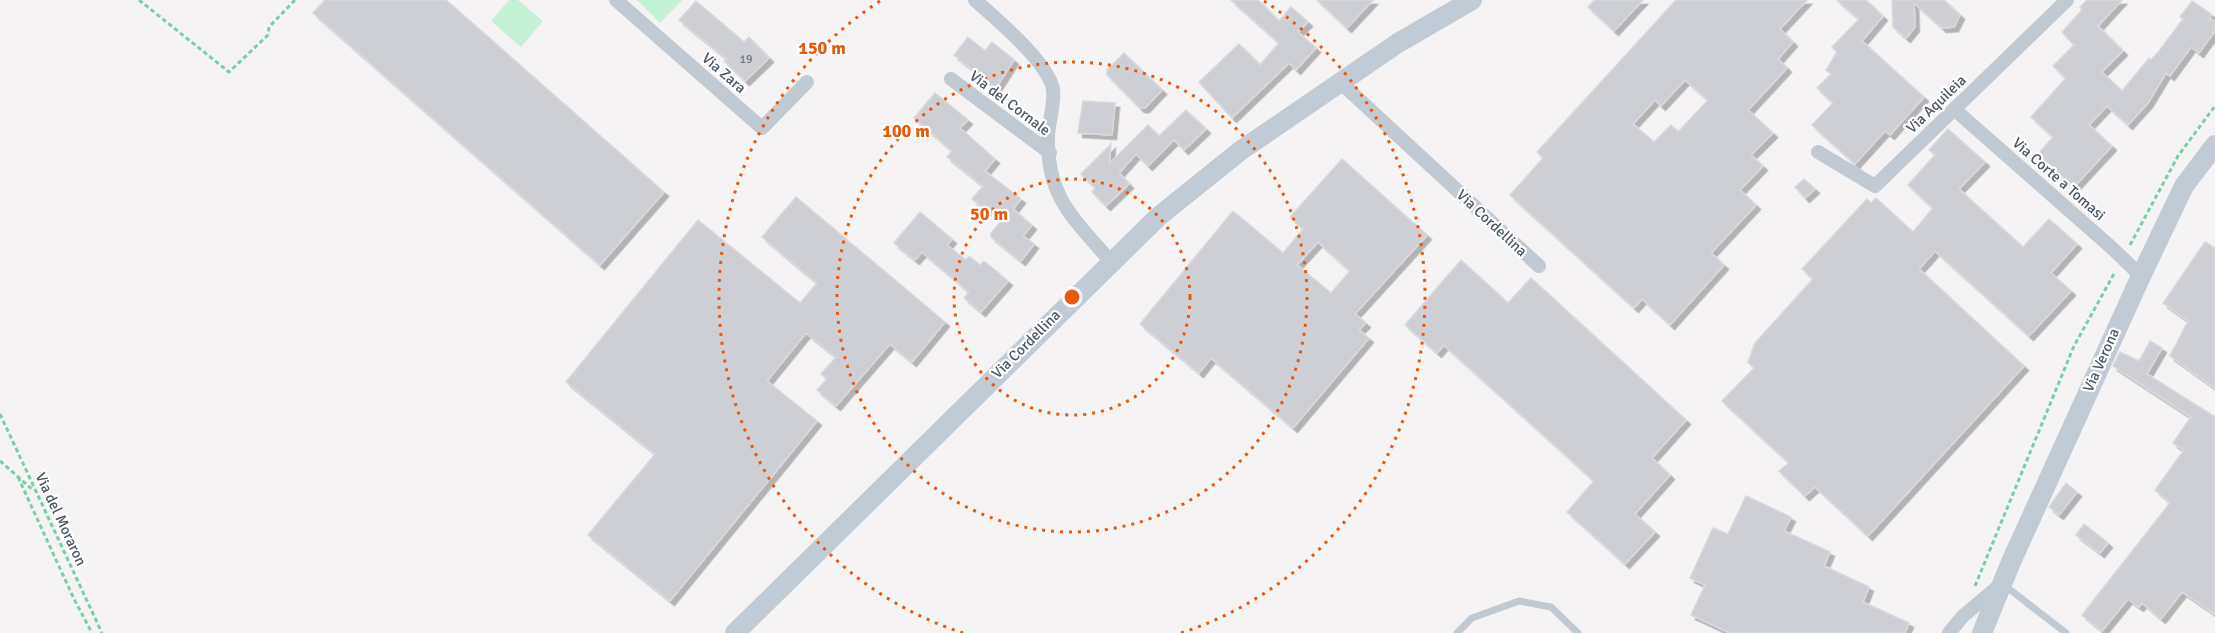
<svg xmlns="http://www.w3.org/2000/svg" width="2215" height="633" font-family="Signika,sans-serif">
  <style>
    .green { fill: #c3f1d5 }
    .building { fill: #cdcfd5; stroke: #d7d9de; stroke-width: 1.5; fill-rule: evenodd; filter: url(#shadow) }
    .lines { fill: none; stroke-linecap: round; stroke-linejoin: round }
    .path { stroke: #7ad0a6; stroke-width: 3; stroke-dasharray: 4.5 3; stroke-linecap: butt }
    .lane { stroke: #c1cad2; stroke-width: 7 }
    .street { stroke: #c1cad2; stroke-width: 14 }
    .secondary { stroke: #c1cbd6; stroke-width: 20 }
    .ring { fill: none; stroke: #e8590c; stroke-width: 3; stroke-dasharray: 3 6 }
    .labels { text-anchor: middle; dominant-baseline: central; stroke-width: 4.5; stroke-linejoin: round; paint-order: stroke }
    .number-label { font-size: 12px; fill: #6b747e }
    .street-label { font-size: 15px; fill: #4a5661; stroke: #fff }
    .centre { fill: #e8590c; stroke: #fff; stroke-width: 3 }
    .ring-label { font-size: 18px; text-anchor: middle; font-weight: bold; fill: #e8590c; stroke: #fff; stroke-width: 4.5; stroke-linejoin: round; paint-order: stroke }
  </style>
  <defs>
    <filter id="shadow"><feDropShadow dx="4.5" dy="4.5" stdDeviation="0" flood-color="#0004"/></filter>
  </defs>
  <rect width="100%" height="100%" fill="#f5f3f3"/>
  <g class="green">
    <polygon points="509,0 518,0 543,21 521,47 491,21"/>
    <polygon points="637,0 682,0 660,23"/>
  </g>
  <g class="building">
    <polygon points="325,0 446,0 664,192 600,265 313,13"/>
    <polygon points="1231,0 1258,0 1279,21 1291,7 1308,22 1298,32 1316,48 1296,70 1289,63 1232,118 1199,82 1239,44 1260,65 1279,43"/>
    <polygon points="1317,0 1373,0 1347,28"/>
    <polygon points="1595,0 1643,0 1614,31 1588,7"/>
    <path d="M1676 0H1807L1780 29 1793 42 1778 59 1787 68 1748 110 1773 133 1751 155 1763 166 1740 190 1756 205 1711 253 1724 265 1670 325 1642 299 1634 308 1510 195 1543 158 1537 152ZM1685 80 1708 100 1678 132 1671 125 1654 142 1633 124 1655 100 1661 106Z"/>
    <polygon points="1837,0 1866,0 1883,16 1862,41 1924,97 1890,135 1885,131 1855,164 1812,125 1833,103 1817,88 1831,74 1826,70 1837,52 1832,47 1859,19"/>
    <polygon points="1892,0 1944,0 1960,15 1954,27 1942,28 1914,3 1915,27 1906,38 1893,27"/>
    <polygon points="2087,0 2122,0 2098,26 2123,51 2102,72 2122,91 2149,58 2151,60 2159,51 2183,19 2180,17 2192,1 2211,14 2210,18 2215,22 2215,31 2199,53 2191,47 2170,76 2166,73 2148,103 2128,125 2107,106 2089,125 2112,146 2074,187 2038,154 2053,137 2031,117 2066,78 2053,66 2074,45 2062,32 2082,10 2080,7"/>
    <polygon points="696,1 744,42 749,37 769,58 745,81 724,61 727,59 679,20"/>
    <polygon points="968,37 985,51 992,42 1014,60 996,88 954,55"/>
    <polygon points="1124,53 1162,90 1145,108 1140,108 1107,75 1107,70"/>
    <polygon points="935,93 968,120 960,128 995,159 985,171 1021,199 1013,209 1032,225 1023,236 1034,244 1021,261 991,237 991,233 1001,221 972,199 983,186 947,157 952,151 914,118"/>
    <polygon points="1083,101 1115,103 1112,135 1078,133"/>
    <polygon points="1186,110 1206,129 1184,150 1174,140 1148,166 1136,154 1119,173 1129,184 1106,206 1092,192 1095,188 1081,174 1111,144 1109,164 1148,125 1159,136"/>
    <polygon points="1948,129 1985,162 1959,189 2023,247 2049,219 2077,244 2051,273 2071,291 2029,336 1935,251 1919,269 2024,366 1868,536 1815,487 1805,496 1779,471 1789,463 1722,401 1754,368 1748,362 1755,343 1813,279 1802,269 1867,199 1871,203 1876,198 1913,232 1933,208 1908,185 1935,155 1929,150"/>
    <path d="M1342 159 1427 235 1355 314 1366 323 1359 330 1369 338 1293 428 1211 358 1199 373 1140 324 1233 211 1283 253 1303 229 1290 217ZM1318 242 1350 271 1331 293 1297 265Z"/>
    <polygon points="1804,179 1815,189 1805,198 1795,187"/>
    <polygon points="796,197 945,322 912,362 890,344 836,406 817,390 827,379 821,374 836,357 806,333 767,381 817,421 670,601 588,535 655,454 566,382 698,220 800,303 817,283 762,237"/>
    <polygon points="920,212 952,239 947,245 966,260 969,256 980,265 984,261 1008,281 981,312 964,298 969,292 922,252 915,260 894,243"/>
    <polygon points="2205,242 2215,248 2215,388 2170,356 2188,321 2163,303"/>
    <polygon points="1461,260 1508,303 1531,278 1686,420 1652,458 1670,475 1635,514 1655,532 1625,564 1567,512 1594,481 1444,345 1437,353 1405,325"/>
    <polygon points="2150,341 2162,348 2147,374 2215,417 2215,614 2182,592 2161,619 2142,603 2139,607 2128,599 2102,631 2082,615 2170,503 2155,490 2184,450 2173,443 2191,417 2113,366 2120,352 2139,361"/>
    <polygon points="2066,483 2077,492 2059,515 2049,507"/>
    <polygon points="1746,496 1791,517 1784,531 1830,552 1824,566 1869,587 1863,602 1909,623 1905,633 1730,633 1691,615 1705,585 1690,578 1713,528 1728,534"/>
    <polygon points="2084,524 2108,543 2100,553 2076,535"/>
  </g>
  <g class="lines">
    <g class="path">
      <polyline points="139,0 229,72 268,35 269,27 295,0"/>
      <polyline points="2130,245 2178,156 2215,106"/>
      <polyline points="0,414 102,633"/>
      <polyline points="0,461 33,490"/>
      <polyline points="18,477 74,599 92,633"/>
      <polyline points="1975,586 2074,346 2115,272"/>
    </g>
    <g class="lane">
      <polyline points="2004,585 2066,633"/>
      <polyline points="1457,633 1472,618 1519,601 1551,607 1578,633"/>
    </g>
    <g class="street">
      <polyline points="616,0 762,128 807,82"/>
      <path d="M975 0C996 19 1047 61 1053 89 1055 103 1049 121 1048 135 1046 198 1074 218 1111 262"/>
      <polyline points="951,79 1050,153"/>
      <polyline points="1340,82 1539,266"/>
      <polyline points="1954,109 2112,248 2141,276"/>
      <polyline points="1818,152 1875,186 2067,0"/>
      <polyline points="1949,633 1963,616 2000,585"/>
    </g>
    <g class="secondary">
      <polyline points="735,633 1158,217 1240,151 1398,43 1472,0"/>
      <polyline points="1982,633 2011,562 2141,276 2184,186 2215,145"/>
    </g>
  </g>
  <g class="ring">
    <circle cx="1072" cy="297" r="118"/>
    <circle cx="1072" cy="297" r="235"/>
    <path d="M963 633A353 353 0 0 1 880 1M1264 1A353 353 0 0 1 1181 633"/>
  </g>
  <g class="labels">
    <g class="number-label">
      <text x="746" y="59">19</text>
    </g>
    <g class="street-label">
      <text transform="translate(724 73) rotate(41)">Via Zara</text>
      <text transform="translate(1010 103) rotate(37)">Via del Cornale</text>
      <text transform="translate(1936 104) rotate(-44)">Via Aquileia</text>
      <text transform="translate(2059 179) rotate(41)">Via Corte a Tomasi</text>
      <text transform="translate(1492 223) rotate(43)">Via Cordellina</text>
      <text transform="translate(1026 344) rotate(-45)">Via Cordellina</text>
      <text transform="translate(2101 360) rotate(-66)">Via Verona</text>
      <text transform="translate(61 519) rotate(65)">Via del Moraron</text>
    </g>
  </g>
  <circle cx="1072" cy="297" r="9" class="centre"/>
  <g class="ring-label">
    <text x="822" y="54">150 m</text>
    <text x="906" y="137">100 m</text>
    <text x="989" y="220">50 m</text>
  </g>
</svg>
